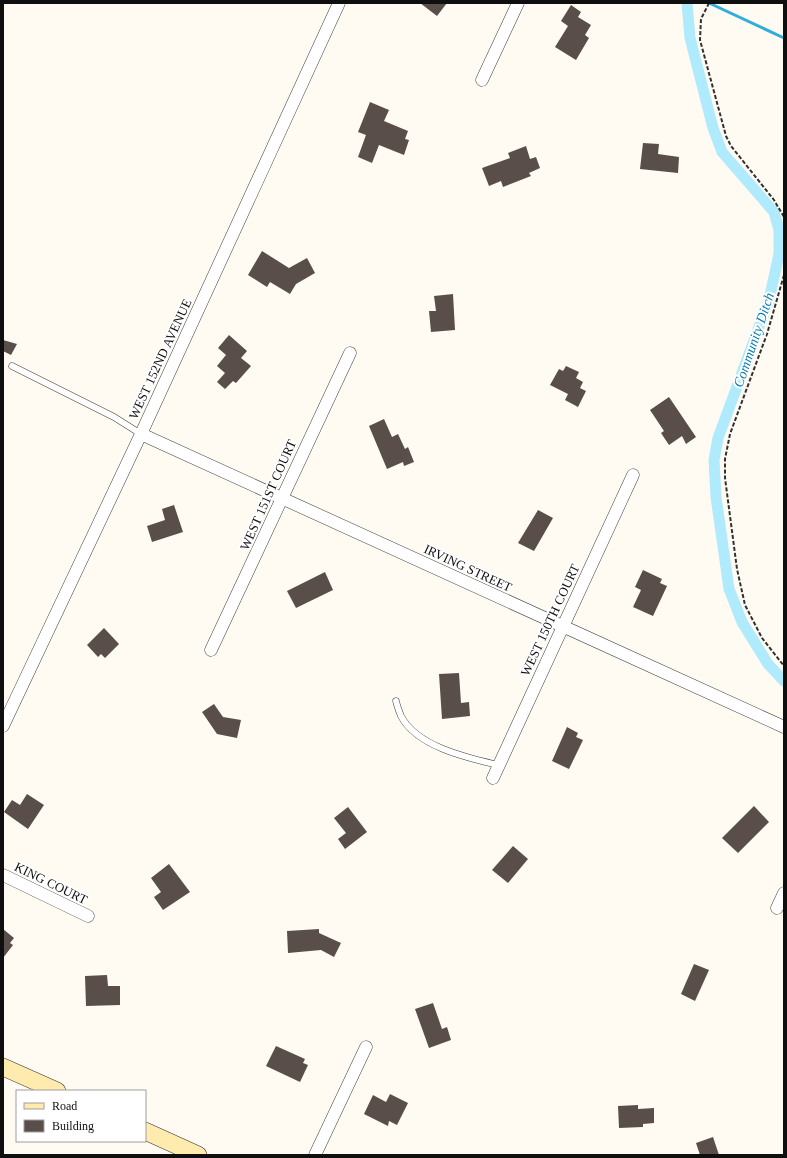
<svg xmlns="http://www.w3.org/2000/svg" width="787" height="1158" font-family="Georgia,serif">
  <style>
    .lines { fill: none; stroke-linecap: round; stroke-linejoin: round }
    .stream { stroke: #2faedc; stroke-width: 3 }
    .canal { stroke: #b0eafd; stroke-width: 11 }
    .building { fill: #594e4a }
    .lane-casing { stroke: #424242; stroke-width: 7 }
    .street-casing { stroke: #424242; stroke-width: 13 }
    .secondary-casing { stroke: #313131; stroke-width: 18 }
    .path { stroke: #313131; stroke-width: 2; stroke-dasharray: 4 2; stroke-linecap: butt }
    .lane { stroke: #fff; stroke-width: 6 }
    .street { stroke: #fff; stroke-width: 12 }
    .secondary { stroke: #ffebad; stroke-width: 17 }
    .labels { text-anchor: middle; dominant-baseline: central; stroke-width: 4; stroke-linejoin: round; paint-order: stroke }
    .street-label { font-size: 13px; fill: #0f0f0f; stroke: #fff }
    .water-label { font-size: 14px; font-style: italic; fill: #097eb1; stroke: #fff }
  </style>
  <rect width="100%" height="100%" fill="#fffbf2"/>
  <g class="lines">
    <polyline class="stream" points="709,3 784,38"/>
    <polyline class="canal" points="687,3 690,38 713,128 722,152 774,212 779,230 779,254 769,300 718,438 714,460 716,497 729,589 742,622 768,664 784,681"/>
  </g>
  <g class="building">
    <polygon points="420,3 447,3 437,16"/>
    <polygon points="571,5 581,12 578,17 591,25 585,35 589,38 576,60 555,47 568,26 561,21"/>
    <polygon points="370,102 389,110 384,121 408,131 405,139 409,140 404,155 379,145 372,163 358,157 366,135 358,132"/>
    <polygon points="643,143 659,144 658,154 679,157 678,173 640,169"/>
    <polygon points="526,146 530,159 536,157 540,168 529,173 531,176 503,187 501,181 489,186 482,168 510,158 508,153"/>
    <polygon points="262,251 289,268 307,258 315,273 296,284 290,294 270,282 267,287 248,275"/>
    <polygon points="453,294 455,330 431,332 429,311 436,311 434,296"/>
    <polygon points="229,335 247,351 241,358 251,366 236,383 233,381 225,389 217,382 225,373 217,366 226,355 218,348"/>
    <polygon points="3,340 17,344 11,355 3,351"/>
    <polygon points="566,366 579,372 576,378 583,382 580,388 586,391 578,407 565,400 568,394 550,385 559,369 563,371"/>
    <polygon points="669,397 696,437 686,444 682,436 669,445 661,433 664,431 650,410"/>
    <polygon points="384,419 392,437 398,434 405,449 408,447 414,462 404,466 403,462 387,469 369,426"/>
    <polygon points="174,505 183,532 152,542 147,526 165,520 162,509"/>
    <polygon points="538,510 553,518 534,551 518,543"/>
    <polygon points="643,570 662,579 660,583 667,586 653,616 633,607 641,590 635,587"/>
    <polygon points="325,572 333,590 296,608 287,591"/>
    <polygon points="104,628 119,644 105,658 101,654 98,657 87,645"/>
    <polygon points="459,673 461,703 469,702 470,716 442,719 439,674"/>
    <polygon points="214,704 223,717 241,720 237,738 217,734 202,712"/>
    <polygon points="567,727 578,733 576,737 583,740 569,769 552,761"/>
    <polygon points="27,794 44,805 28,829 4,812 12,800 20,805"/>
    <polygon points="754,806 769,822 738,853 722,838"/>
    <polygon points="348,807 367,832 345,849 338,839 346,833 334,818"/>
    <polygon points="513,846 528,859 508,883 492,870"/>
    <polygon points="169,864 190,892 163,910 154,897 161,892 151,878"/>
    <polygon points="3,929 14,938 10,943 13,945 3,958"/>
    <polygon points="319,929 319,933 341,943 334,957 321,950 288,953 287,931"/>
    <polygon points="694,964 709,970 695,1001 681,994"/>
    <polygon points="107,975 108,986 120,986 120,1005 86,1006 85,976"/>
    <polygon points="433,1003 442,1029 447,1027 451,1040 429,1048 415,1009"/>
    <polygon points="276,1046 305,1059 303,1063 308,1065 300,1082 266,1066"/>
    <polygon points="390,1094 408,1103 397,1125 389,1121 388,1126 364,1114 373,1095 386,1102"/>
    <polygon points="638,1105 638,1109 654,1108 654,1123 643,1124 643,1127 619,1128 618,1106"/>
    <polygon points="713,1137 719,1155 700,1155 696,1143"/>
  </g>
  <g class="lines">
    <defs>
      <g id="lane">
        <polyline points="12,366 114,417 141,434"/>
        <path d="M396 701C397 706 399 711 401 716 417 747 468 758 498 765"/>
      </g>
      <g id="street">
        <polyline points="482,80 518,3"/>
        <polyline points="141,434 784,727"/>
        <polyline points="211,650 350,353"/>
        <polyline points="3,726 141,434 339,3"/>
        <polyline points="493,778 633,475"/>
        <polyline points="3,875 88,916"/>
        <polyline points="777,908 784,893"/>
        <polyline points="315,1155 366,1047"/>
      </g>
      <g id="secondary">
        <polyline points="3,1067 57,1091"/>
        <polyline points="145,1131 198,1155"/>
      </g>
    </defs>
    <use href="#lane" class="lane-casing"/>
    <use href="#street" class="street-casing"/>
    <use href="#secondary" class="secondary-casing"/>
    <g class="path">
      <polyline points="709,3 701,19 700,40 726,136 731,146 774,200 784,217"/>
      <polyline points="784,275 767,334 730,434 725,459 725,478 737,569 745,605 762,638 784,666"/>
    </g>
    <use href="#lane" class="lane"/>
    <use href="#street" class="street"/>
    <use href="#secondary" class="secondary"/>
  </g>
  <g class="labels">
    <g class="street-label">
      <text transform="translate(160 359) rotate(-65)">WEST 152ND AVENUE</text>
      <text transform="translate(268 495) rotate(-66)">WEST 151ST COURT</text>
      <text transform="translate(468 568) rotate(25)">IRVING STREET</text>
      <text transform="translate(550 620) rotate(-65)">WEST 150TH COURT</text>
      <text transform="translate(51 883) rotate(26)">KING COURT</text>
    </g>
    <g class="water-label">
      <text transform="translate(754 340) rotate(-71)">Community Ditch</text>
    </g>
  </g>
  <rect width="787" height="1158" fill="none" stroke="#0f0f0f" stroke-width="8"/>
  <rect x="16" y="1090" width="130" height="52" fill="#ffffff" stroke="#9f9f9f"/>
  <rect x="24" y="1103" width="20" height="6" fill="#ffebad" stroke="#9f9f9f"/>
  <text x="52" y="1110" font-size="12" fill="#0f0f0f">Road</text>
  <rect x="24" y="1120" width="20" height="12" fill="#594e4a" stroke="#9f9f9f"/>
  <text x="52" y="1130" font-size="12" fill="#0f0f0f">Building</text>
</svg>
